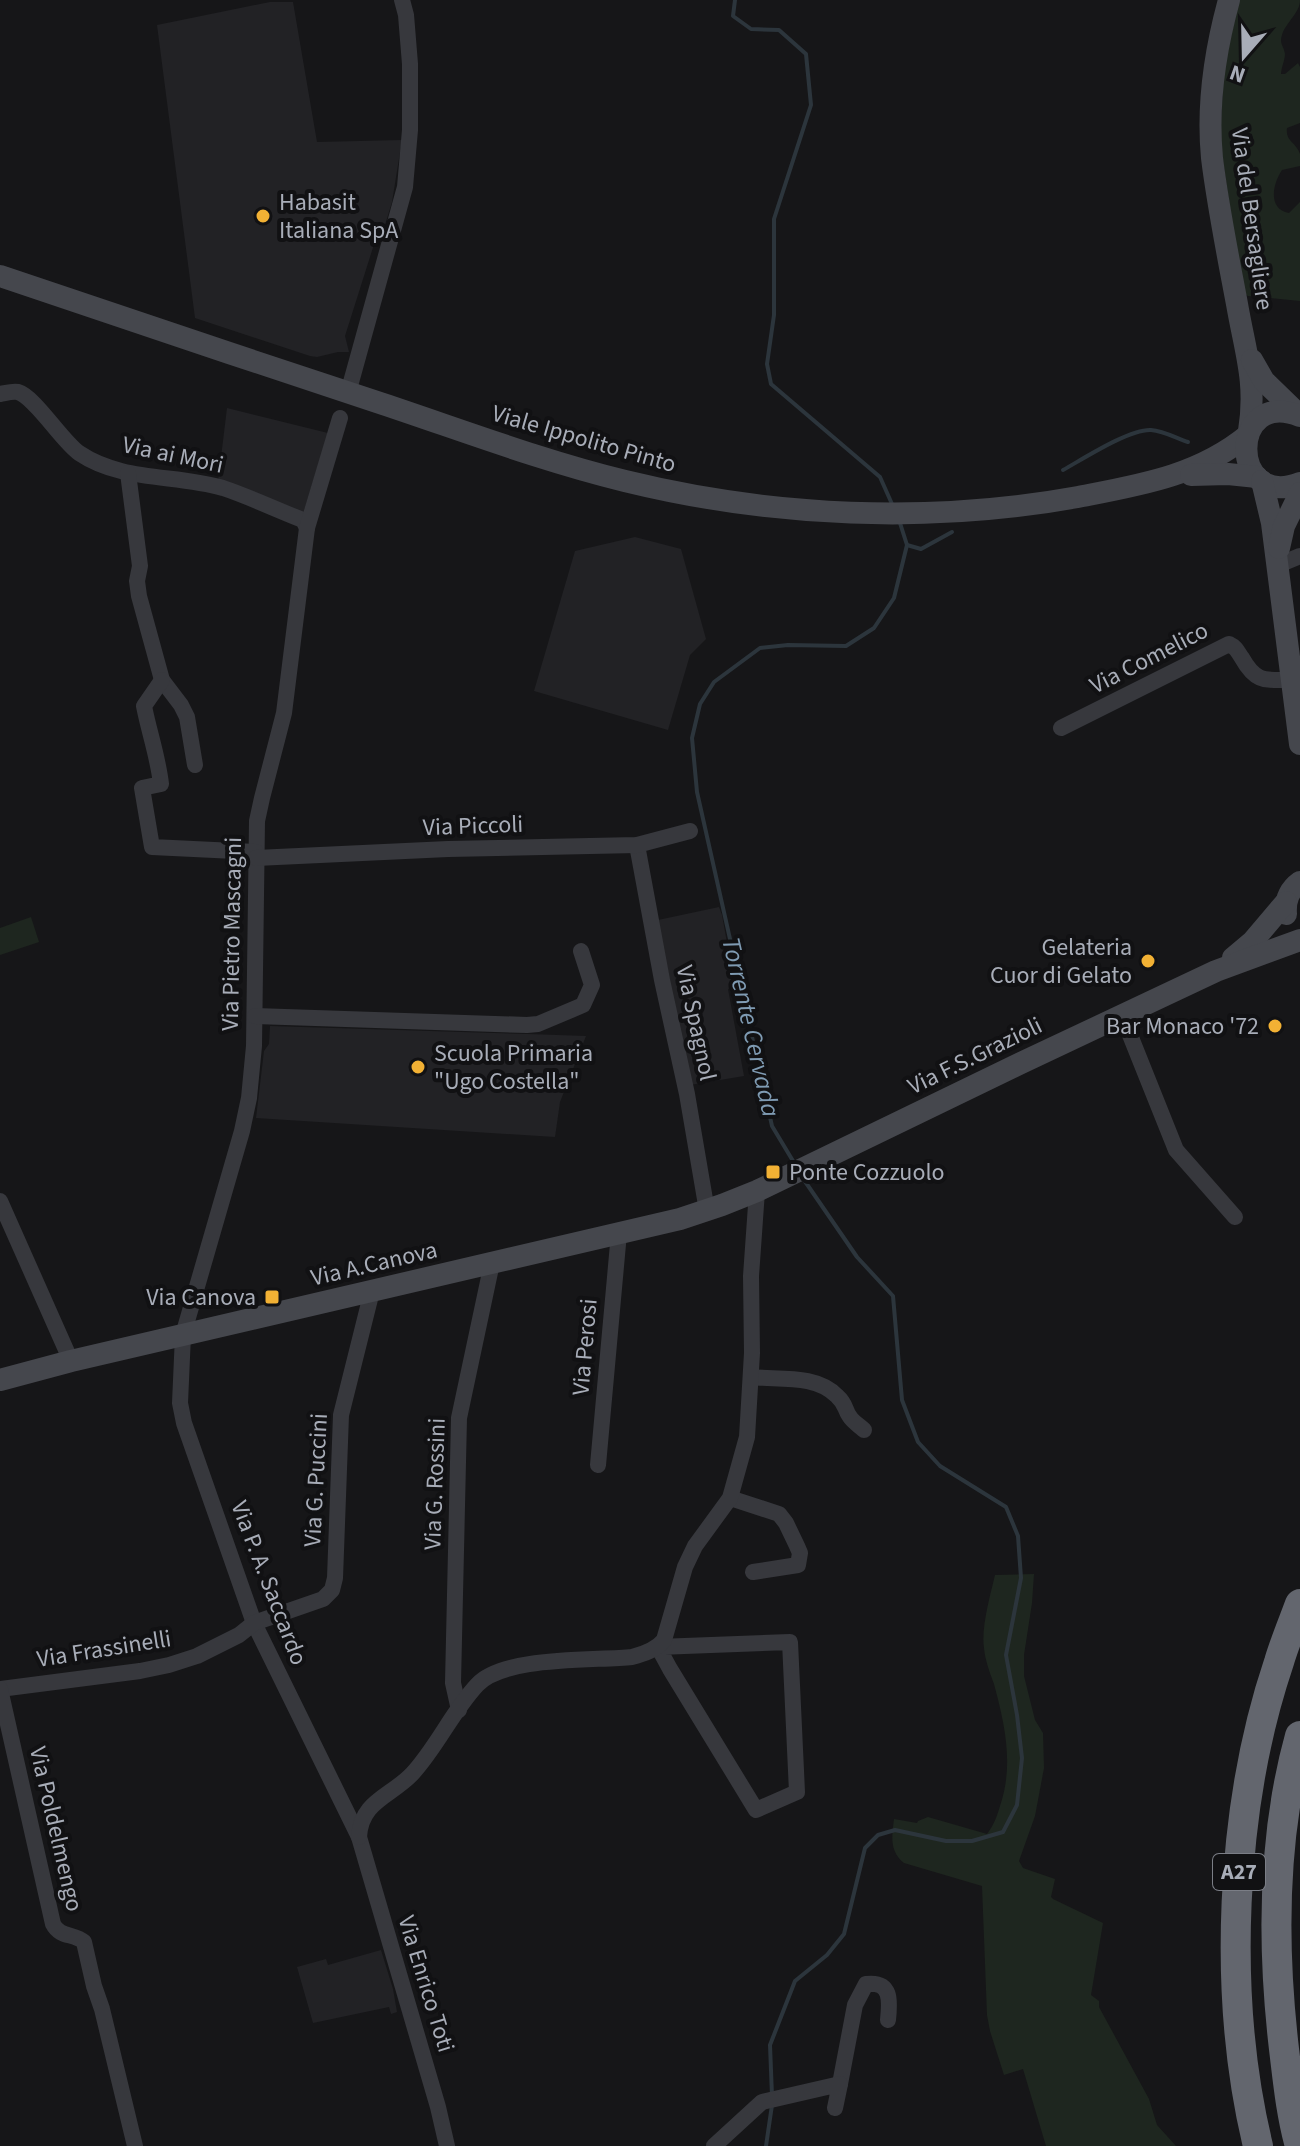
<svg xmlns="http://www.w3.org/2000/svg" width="1300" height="2146" font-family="'Source Sans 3',sans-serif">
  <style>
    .built { fill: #222225 }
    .green { fill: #1e261f }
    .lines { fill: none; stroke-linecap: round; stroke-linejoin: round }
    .stream { stroke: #2c353c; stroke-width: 4 }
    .street { stroke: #37383d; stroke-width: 16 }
    .secondary { stroke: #45474d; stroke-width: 22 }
    .highway { stroke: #63666e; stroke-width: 30 }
    .poi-dot { fill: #f2b134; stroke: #111113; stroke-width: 3 }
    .labels { text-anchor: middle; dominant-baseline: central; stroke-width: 8; stroke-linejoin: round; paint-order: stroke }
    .shield { fill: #111113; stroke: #7b7e86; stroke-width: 2 }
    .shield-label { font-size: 22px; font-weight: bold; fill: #a8adb8 }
    .poi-label { font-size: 24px; fill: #a8adb8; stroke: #111113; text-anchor: start }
    .street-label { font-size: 24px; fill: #a8adb8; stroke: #111113 }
    .water-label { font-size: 26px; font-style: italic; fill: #7f9bb3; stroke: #111113 }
  </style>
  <rect width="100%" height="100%" fill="#161618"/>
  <g class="built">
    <polygon points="270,2 293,2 317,142 402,140 392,202 381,238 376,238 345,336 349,352 338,352 317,357 310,356 195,318 157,25"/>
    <polygon points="227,408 328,433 303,514 218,482"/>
    <polygon points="635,537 681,549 706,639 690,655 668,730 534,691 575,551"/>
    <polygon points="719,907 722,915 735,987 728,989 744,1076 690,1085 658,920"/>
    <polygon points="270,1026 528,1034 586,1036 560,1102 555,1137 256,1118 264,1051 269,1044"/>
    <polygon points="381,1950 393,1989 397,2012 391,2014 389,2007 313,2023 297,1967 326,1959 328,1965"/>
  </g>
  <g class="green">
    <path d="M1239 0H1300C1300 13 1286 22 1282 35 1279 44 1284 46 1285 54 1285 60 1281 68 1281 74H1285L1298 63 1300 67V123L1287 128C1285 141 1296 142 1300 154 1300 157 1300 162 1300 166L1282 170C1272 185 1268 209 1289 213L1300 202V301L1248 296 1243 293 1242 289 1220 140 1224 69Z"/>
    <polygon points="31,917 39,942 0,955 0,928"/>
    <path d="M1034 1574 1032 1603 1024 1655V1676L1035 1720 1043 1733 1044 1768 1035 1816 1019 1861 1023 1868 1055 1879 1051 1897 1053 1899 1103 1923 1091 1995 1099 2001V2007L1149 2099 1157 2125 1176 2146H1046L1023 2069 1004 2075 990 2031 987 2015 982 1886 904 1863C889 1851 892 1836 894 1819L917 1823 918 1821 928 1817 987 1834C994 1825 997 1816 1000 1806 1014 1765 1005 1725 994 1684 990 1673 985 1660 984 1648 981 1628 990 1596 995 1575Z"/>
  </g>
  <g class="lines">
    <g class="stream">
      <polyline points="735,0 733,16 751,29 779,30 806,54 811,105 774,219 774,315 767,364 771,384 880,477 892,504"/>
      <path d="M1063 470C1083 459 1129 429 1151 430 1164 431 1176 438 1188 442"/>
      <polyline points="907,545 921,549 952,532"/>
      <polyline points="796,1166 772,1126 697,792 692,738 700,704 714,682 760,648 788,645 846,646 874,628 894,598 907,545 900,523"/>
      <polyline points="772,2096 770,2045 795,1981 827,1955 844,1934 865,1848 878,1835 895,1830 946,1841 972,1841 1003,1832 1017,1805 1022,1758 1017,1715 1006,1655 1021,1578 1018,1536 1006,1507 940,1466 918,1442 902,1400 893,1296 857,1257 802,1177"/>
      <polyline points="766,2146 772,2105"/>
    </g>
    <g class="street">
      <polyline points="348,393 405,187 410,130 410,64 406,15 402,0"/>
      <path d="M0 394C6 393 12 391 18 392 35 397 61 440 79 453 122 482 175 474 223 488 250 497 277 510 303 520L307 528"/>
      <polyline points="340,418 307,528 284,713 262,798 257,821 254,1046 249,1098 242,1131 183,1335 180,1403 184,1423 254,1623 359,1837 438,2107 447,2146"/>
      <polyline points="128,473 140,566 137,581 139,596 162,680 181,705 187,717 195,765"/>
      <polyline points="1277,569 1283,563 1300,556"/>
      <path d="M162 680 144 706C149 732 158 757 161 784L142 788 152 847 256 852"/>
      <path d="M1061 728 1229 644C1237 648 1237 651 1242 658 1256 683 1265 680 1292 680"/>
      <polyline points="637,845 662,980 687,1094 707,1211"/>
      <polyline points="256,858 448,849 637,845 690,831"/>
      <polyline points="1122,1015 1176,1150 1235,1217"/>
      <polyline points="255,1016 527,1025 538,1024 583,1005 592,985 581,951"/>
      <polyline points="0,1201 71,1361"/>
      <path d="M751 1377C779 1380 816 1374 837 1396 847 1405 844 1409 850 1417 853 1422 860 1426 864 1430"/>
      <polyline points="598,1465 619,1233"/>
      <polyline points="730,1498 779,1514 786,1523 797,1546 800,1553 798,1565 753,1572"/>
      <polygon points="790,1642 797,1792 756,1810 670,1669 658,1647"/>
      <polyline points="0,1689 140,1671 169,1665 197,1656 239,1635 254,1623 323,1599 332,1590 335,1578 341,1415 372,1291"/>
      <path d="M0 1689 53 1924C60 1938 74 1933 84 1942L94 1986 102 2009 135 2146"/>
      <polyline points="459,1710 453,1683 459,1418 492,1263"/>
      <path d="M359 1837C361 1801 390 1797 412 1774 437 1747 452 1712 477 1685 503 1656 594 1661 632 1657 644 1654 656 1650 664 1640L685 1567 695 1546 730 1498 747 1437 752 1353 751 1276 757 1191"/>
      <path d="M840 2084 855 2005 866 1984C892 1981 890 2001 888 2020"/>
      <polyline points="714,2146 762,2102 840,2084 835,2108"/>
    </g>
    <g class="secondary">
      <path d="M1229 0C1215 51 1207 106 1212 158 1218 207 1228 256 1237 304 1245 351 1257 382 1249 431"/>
      <path d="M0 276C128 319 255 362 383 404 464 431 543 461 625 481 772 517 929 524 1078 497 1140 485 1198 476 1248 435"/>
      <polyline points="1252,360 1264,381 1298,414"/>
      <path d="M1300 416C1228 387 1229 511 1300 483"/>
      <polyline points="1191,475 1228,474 1257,477"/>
      <polyline points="1262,481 1272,523 1300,744"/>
      <polyline points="1279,548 1284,526 1300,493"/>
      <path d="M1286 914C1285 900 1289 890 1300 882"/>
      <polyline points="1233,958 1252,942 1286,902"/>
      <polyline points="0,1380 71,1361 680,1219 722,1205 757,1191 1021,1063 1216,971 1300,940"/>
    </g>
    <g class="highway">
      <path d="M1258 2146C1222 1997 1230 1807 1279 1662 1285 1642 1293 1623 1300 1604"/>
      <path d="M1300 2146C1291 2114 1288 2082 1284 2049 1272 1946 1272 1837 1300 1736"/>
    </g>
  </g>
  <g class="poi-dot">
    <circle cx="263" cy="216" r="8"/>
    <circle cx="1148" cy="961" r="8"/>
    <circle cx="1275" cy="1026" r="8"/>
    <circle cx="418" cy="1067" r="8"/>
    <rect x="765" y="1164" width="16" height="16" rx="4"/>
    <rect x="264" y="1289" width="16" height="16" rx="4"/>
  </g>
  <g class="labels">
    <rect class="shield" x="1213" y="1854" width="52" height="36" rx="6"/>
    <g class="shield-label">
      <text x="1239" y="1872">A27</text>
    </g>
    <g class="poi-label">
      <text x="279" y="202">Habasit<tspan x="279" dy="28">Italiana SpA</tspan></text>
      <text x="1132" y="947" text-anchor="end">Gelateria<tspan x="1132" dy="28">Cuor di Gelato</tspan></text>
      <text x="1259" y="1026" text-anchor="end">Bar Monaco '72</text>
      <text x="434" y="1053">Scuola Primaria<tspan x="434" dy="28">"Ugo Costella"</tspan></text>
      <text x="789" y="1172">Ponte Cozzuolo</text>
      <text x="256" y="1297" text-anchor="end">Via Canova</text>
    </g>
    <g class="street-label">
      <text transform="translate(1252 219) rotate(82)">Via del Bersagliere</text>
      <text transform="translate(584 439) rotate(16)">Viale Ippolito Pinto</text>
      <text transform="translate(173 455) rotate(12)">Via ai Mori</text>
      <text transform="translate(1149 658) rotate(-27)">Via Comelico</text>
      <text transform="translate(473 826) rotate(-2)">Via Piccoli</text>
      <text transform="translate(232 934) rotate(-89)">Via Pietro Mascagni</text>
      <text transform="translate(696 1023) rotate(78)">Via Spagnol</text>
      <text transform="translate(975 1056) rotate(-26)">Via F.S.Grazioli</text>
      <text transform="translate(374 1264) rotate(-13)">Via A.Canova</text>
      <text transform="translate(585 1347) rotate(-85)">Via Perosi</text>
      <text transform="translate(316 1480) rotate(-87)">Via G. Puccini</text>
      <text transform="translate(435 1484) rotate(-88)">Via G. Rossini</text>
      <text transform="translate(269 1583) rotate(69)">Via P. A. Saccardo</text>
      <text transform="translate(104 1649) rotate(-9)">Via Frassinelli</text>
      <text transform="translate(56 1829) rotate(77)">Via Poldelmengo</text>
      <text transform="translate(426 1984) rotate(73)">Via Enrico Toti</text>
    </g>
    <g class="water-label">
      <text transform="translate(751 1027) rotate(77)">Torrente Cervada</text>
    </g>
  </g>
  <g transform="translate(1244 56) rotate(200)" stroke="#111113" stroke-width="6" paint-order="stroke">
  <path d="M0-6L14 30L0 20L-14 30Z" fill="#a8adb8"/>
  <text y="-12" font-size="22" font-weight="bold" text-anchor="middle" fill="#a8adb8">N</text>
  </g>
</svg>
